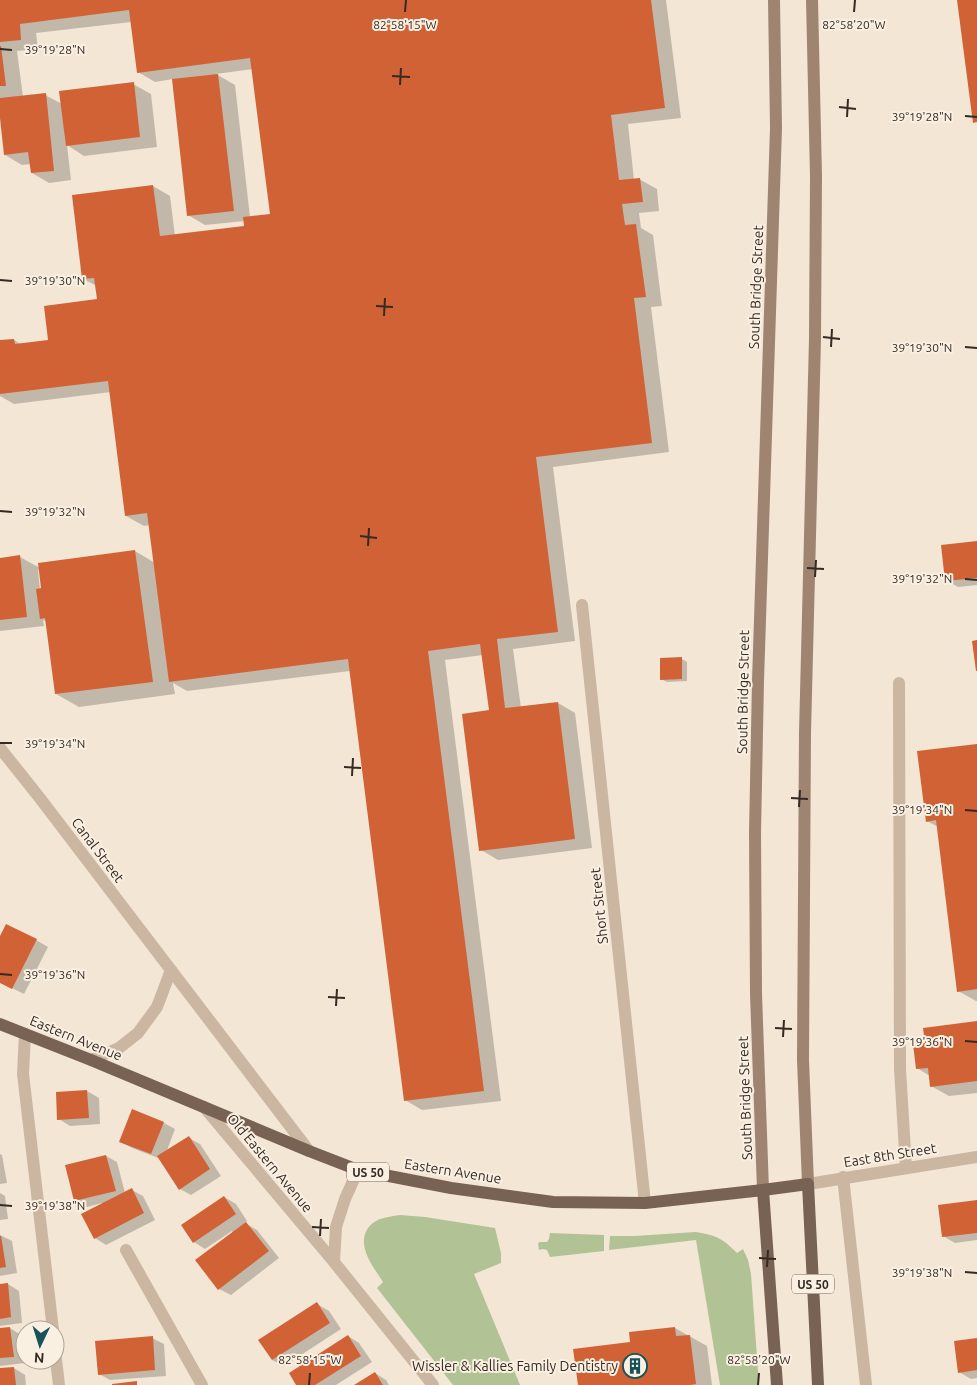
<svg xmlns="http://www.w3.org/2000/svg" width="977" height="1385" font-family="Ubuntu,sans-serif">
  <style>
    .green { fill: #b1c395 }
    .shadow { fill: #0003; fill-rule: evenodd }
    .building { fill: #d16235 }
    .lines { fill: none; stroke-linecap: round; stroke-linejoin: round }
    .service { stroke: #cbb6a1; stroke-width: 12 }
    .minor { stroke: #cbb6a1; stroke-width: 12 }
    .secondary { stroke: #9f8472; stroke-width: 12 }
    .primary { stroke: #786254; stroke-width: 12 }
    .ticks { fill: none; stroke: #352a24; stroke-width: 2 }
    .labels { text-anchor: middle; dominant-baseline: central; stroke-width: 4; stroke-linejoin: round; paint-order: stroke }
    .shield { fill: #faf0e2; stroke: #70655d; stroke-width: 1 }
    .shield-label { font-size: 12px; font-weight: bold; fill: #352a24 }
    .street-label { font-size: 14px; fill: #352a24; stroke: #faf0e2 }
    .poi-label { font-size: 14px; fill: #352a24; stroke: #faf0e2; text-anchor: end }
    .ticks-label { font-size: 12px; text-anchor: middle; fill: #352a24; stroke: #faf0e2; stroke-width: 4; stroke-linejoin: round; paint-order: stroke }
  </style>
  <rect width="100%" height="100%" fill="#f3e6d5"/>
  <g class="green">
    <path d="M400 1215 425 1217 495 1228 501 1253V1263L474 1274 520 1385H453L377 1288 383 1282C373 1266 356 1246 368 1228 371 1224 375 1221 380 1219 386 1217 393 1216 400 1215Z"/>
    <path d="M695 1232C716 1235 722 1238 737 1253L743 1249 748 1260 751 1274 759 1385H720L696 1240 609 1250 610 1236H635Z"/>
    <polygon points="550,1233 604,1235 604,1251 550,1257 547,1250 543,1249 539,1250 538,1243 540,1242 547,1242 549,1239"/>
  </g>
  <g class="shadow">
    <path d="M0 0H666L681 118 628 124 634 180 639 179 657 189 659 211 639 213 641 228 653 235 662 306 651 307 669 452 553 467 575 641 513 649 521 708 558 703 575 713 592 848 498 860 481 850 490 712 483 655 445 660 501 1101 422 1110 405 1100 350 671 187 691 173 683 175 694 79 707 56 694 47 622 43 620 44 626 0 631V559L20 557 40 568 39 564 135 551 155 563 150 525 144 526 126 516 111 392 14 404 0 396V342L14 340 22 345 50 341 98 300 97 286 83 279 153 186 170 196 175 236 246 227 245 221 205 225 188 215 173 79 155 82 138 72 131 22 36 33 38 49 17 51 23 97 45 95 62 104 133 84 151 94 157 147 84 156 67 145 71 180 49 183 32 173 31 164 22 165 5 155 0 106ZM253 69 272 215 250 217 235 85 216 74ZM40 569 43 589 40 590 38 570Z"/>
    <polygon points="977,542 977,585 958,587 946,580"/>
    <polygon points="682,659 687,662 687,681 667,682 661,679"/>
    <polygon points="977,745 977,1001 976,1001 958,991 938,827 927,821"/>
    <polygon points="0,938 36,940 48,947 24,994 0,982"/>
    <polygon points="977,1022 977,1093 949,1096 931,1086 930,1076 917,1068 926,1044"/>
    <polygon points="87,1091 99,1098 100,1124 70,1126 59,1119 57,1093"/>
    <polygon points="164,1123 175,1129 166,1153 189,1138 200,1144 221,1176 191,1195 180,1189 161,1159 132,1148 121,1142"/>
    <polygon points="0,1154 2,1155 7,1183 0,1184"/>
    <polygon points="106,1156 117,1162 125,1193 132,1190 143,1196 155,1220 106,1245 95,1238 102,1203 87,1207 75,1201"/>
    <polygon points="0,1193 5,1196 8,1219 0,1220"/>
    <polygon points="224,1197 236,1204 247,1221 245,1223 257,1230 279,1258 231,1295 219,1289 233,1233 232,1231 205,1249 194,1242 182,1225"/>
    <polygon points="977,1201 977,1240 955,1243 943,1236"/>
    <polygon points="0,1235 12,1241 17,1273 0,1276"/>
    <polygon points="8,1284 19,1291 22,1323 0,1326 0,1285"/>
    <polygon points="317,1304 329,1311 341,1329 284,1366 272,1360"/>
    <polygon points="10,1328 21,1335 25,1363 0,1366 0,1330"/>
    <polygon points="675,1328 707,1346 712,1385 579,1385 631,1343"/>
    <polygon points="348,1336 359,1343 372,1362 336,1385 298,1385"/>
    <polygon points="152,1338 164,1344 166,1376 110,1380 99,1374"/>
    <polygon points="977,1339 977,1378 971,1379 959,1372"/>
    <polygon points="14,1368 25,1375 26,1385 0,1385 0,1369"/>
    <polygon points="375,1373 386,1380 389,1385 356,1385"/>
  </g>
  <g class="building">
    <polygon points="0,0 651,0 665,108 611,115 619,180 640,178 643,202 622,204 625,225 636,224 646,297 634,298 652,443 536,457 558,632 497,639 505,708 558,702 575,839 479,851 462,714 489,710 480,644 428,651 484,1091 404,1101 348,659 169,682 147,513 125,516 108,381 0,394 0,340 14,339 15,344 48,340 44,306 97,299 94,278 82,279 72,195 153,185 160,236 244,226 243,217 270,214 250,58 137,73 129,10 20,24 21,40 0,42"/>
    <polygon points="957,0 977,0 977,122 973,123"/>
    <polygon points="0,46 1,46 6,86 0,86"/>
    <polygon points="218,74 234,211 187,216 172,79"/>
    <polygon points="134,82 140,137 66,146 59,91"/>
    <polygon points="46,93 54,171 31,173 28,152 4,155 0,118 0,98"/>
    <polygon points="977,541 977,578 945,581 941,545"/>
    <polygon points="135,550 153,682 55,694 45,618 40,619 36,589 41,588 38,563"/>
    <polygon points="20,555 27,617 0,620 0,558"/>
    <polygon points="977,640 977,671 976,671 972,641"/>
    <polygon points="682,657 682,679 660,680 660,658"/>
    <polygon points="977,744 977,989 957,992 936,820 926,822 917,751"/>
    <polygon points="6,924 37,939 12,989 0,983 0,936"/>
    <polygon points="977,1021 977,1081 930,1087 928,1068 916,1069 913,1044 925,1043 923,1028"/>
    <polygon points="87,1090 89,1118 57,1120 56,1092"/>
    <polygon points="132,1109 164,1122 151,1154 119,1142"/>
    <polygon points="189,1136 210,1169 179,1190 157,1156"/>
    <polygon points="106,1155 116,1191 74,1201 65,1165"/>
    <polygon points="132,1188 144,1213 94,1239 81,1214"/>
    <polygon points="224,1196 236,1214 193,1243 181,1225"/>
    <polygon points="977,1200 977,1233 942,1237 938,1205"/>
    <polygon points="246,1222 269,1251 218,1290 195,1260"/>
    <polygon points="0,1236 1,1236 6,1267 0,1268"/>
    <polygon points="8,1283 11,1317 0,1319 0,1284"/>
    <polygon points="317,1302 330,1323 272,1360 258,1340"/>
    <polygon points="10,1327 14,1357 0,1358 0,1328"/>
    <polygon points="675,1327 676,1336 690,1335 696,1384 690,1385 578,1385 573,1349 630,1342 629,1332"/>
    <polygon points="348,1335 361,1356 315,1385 296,1385 289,1373"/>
    <polygon points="153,1336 155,1370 98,1375 95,1341"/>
    <polygon points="977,1338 977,1370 958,1373 954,1341"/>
    <polygon points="14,1367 16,1385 0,1385 0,1368"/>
    <polygon points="375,1372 383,1385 354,1385"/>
    <polygon points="137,1381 137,1385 112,1385 112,1384"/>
  </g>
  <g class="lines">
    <g class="service">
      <polyline points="899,683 900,1069 906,1168"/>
      <polyline points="843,1177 866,1385"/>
      <polyline points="126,1250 202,1385"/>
    </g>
    <g class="minor">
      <polyline points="582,605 645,1203"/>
      <polyline points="0,748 39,797 309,1151"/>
      <polyline points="25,1034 23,1074 53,1330"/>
      <polyline points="91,1060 119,1048 138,1033 157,1007 171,970"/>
      <polyline points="204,1107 334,1262"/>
      <polyline points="358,1170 345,1199 336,1227 334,1262 433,1385"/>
      <polyline points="808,1184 977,1157"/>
      <polyline points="55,1351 59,1385"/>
    </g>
    <g class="secondary">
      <polyline points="808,1184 803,1060 805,733 815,339 816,176 812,0"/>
      <polyline points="763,1190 756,994 755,833 758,681 776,128 774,0"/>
    </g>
    <g class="primary">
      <polyline points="0,1024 91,1060 309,1151 358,1170 451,1188 553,1202 645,1203 763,1190 808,1184 818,1385"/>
      <polyline points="763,1190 777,1385"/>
    </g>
  </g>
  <path class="ticks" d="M405 12 406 0M854 12 855 0M0 49 12 50M392 76 410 77M400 85 401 68M839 107 856 109M965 116 977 117M847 117 848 99M0 280 12 281M376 306 393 307M384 316 385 298M823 337 840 339M831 347 832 329M965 347 977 348M0 511 12 512M360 536 377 538M368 546 369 528M807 568 824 569M815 577 816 560M965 579 977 580M0 743H12M344 767 361 768M352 776 353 758M791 798 808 799M799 807 800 790M965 810 977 811M0 974 12 975M328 997 345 998M336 1006 337 989M775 1028 792 1029M783 1037 784 1020M965 1041 977 1042M0 1205 12 1206M312 1227 329 1228M320 1236 321 1219M759 1258 776 1259M767 1267 768 1250M965 1272 977 1273M309 1385 310 1373M758 1385 759 1373"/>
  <defs>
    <symbol id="building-ring" viewBox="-11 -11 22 22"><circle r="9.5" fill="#faf0e2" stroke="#175259" stroke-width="1.5"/><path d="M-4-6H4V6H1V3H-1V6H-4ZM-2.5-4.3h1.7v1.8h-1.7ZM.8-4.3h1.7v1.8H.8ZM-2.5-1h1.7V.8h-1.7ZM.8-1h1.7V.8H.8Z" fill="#175259"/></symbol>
  </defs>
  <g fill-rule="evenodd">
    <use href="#building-ring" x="621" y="1352" width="28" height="28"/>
  </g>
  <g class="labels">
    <g class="shield">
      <rect x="347" y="1162.5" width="42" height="19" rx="4"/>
      <rect x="792" y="1274.5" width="42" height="19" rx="4"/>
    </g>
    <g class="shield-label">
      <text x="368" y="1172">US 50</text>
      <text x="813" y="1284">US 50</text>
    </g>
    <g class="street-label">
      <text transform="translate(756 287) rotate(-88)">South Bridge Street</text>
      <text transform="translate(743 692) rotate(-89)">South Bridge Street</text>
      <text transform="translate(98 850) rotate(53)">Canal Street</text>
      <text transform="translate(599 906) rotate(-96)">Short Street</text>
      <text transform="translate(76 1038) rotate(22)">Eastern Avenue</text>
      <text transform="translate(745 1098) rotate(-92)">South Bridge Street</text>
      <text transform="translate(890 1155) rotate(-9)">East 8th Street</text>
      <text transform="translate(270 1163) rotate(50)">Old Eastern Avenue</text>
      <text transform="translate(453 1171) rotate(9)">Eastern Avenue</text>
    </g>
    <g class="poi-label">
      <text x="618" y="1366">Wissler &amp; Kallies Family Dentistry</text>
    </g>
  </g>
  <g class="ticks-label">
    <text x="405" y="29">82°58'15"W</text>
    <text x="854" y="29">82°58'20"W</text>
    <text x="55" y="54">39°19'28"N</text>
    <text x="922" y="121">39°19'28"N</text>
    <text x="55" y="285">39°19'30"N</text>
    <text x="922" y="352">39°19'30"N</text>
    <text x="55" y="516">39°19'32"N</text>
    <text x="922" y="583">39°19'32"N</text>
    <text x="55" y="748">39°19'34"N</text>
    <text x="922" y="814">39°19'34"N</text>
    <text x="55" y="979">39°19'36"N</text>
    <text x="922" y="1046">39°19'36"N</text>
    <text x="55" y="1210">39°19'38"N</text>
    <text x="922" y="1277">39°19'38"N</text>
    <text x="310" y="1364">82°58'15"W</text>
    <text x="759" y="1364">82°58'20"W</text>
  </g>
  <g transform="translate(40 1345) rotate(184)"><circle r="24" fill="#faf0e2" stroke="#aba196"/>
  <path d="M0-4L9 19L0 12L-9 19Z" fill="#175259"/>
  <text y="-8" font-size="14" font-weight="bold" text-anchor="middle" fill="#352a24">N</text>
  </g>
</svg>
